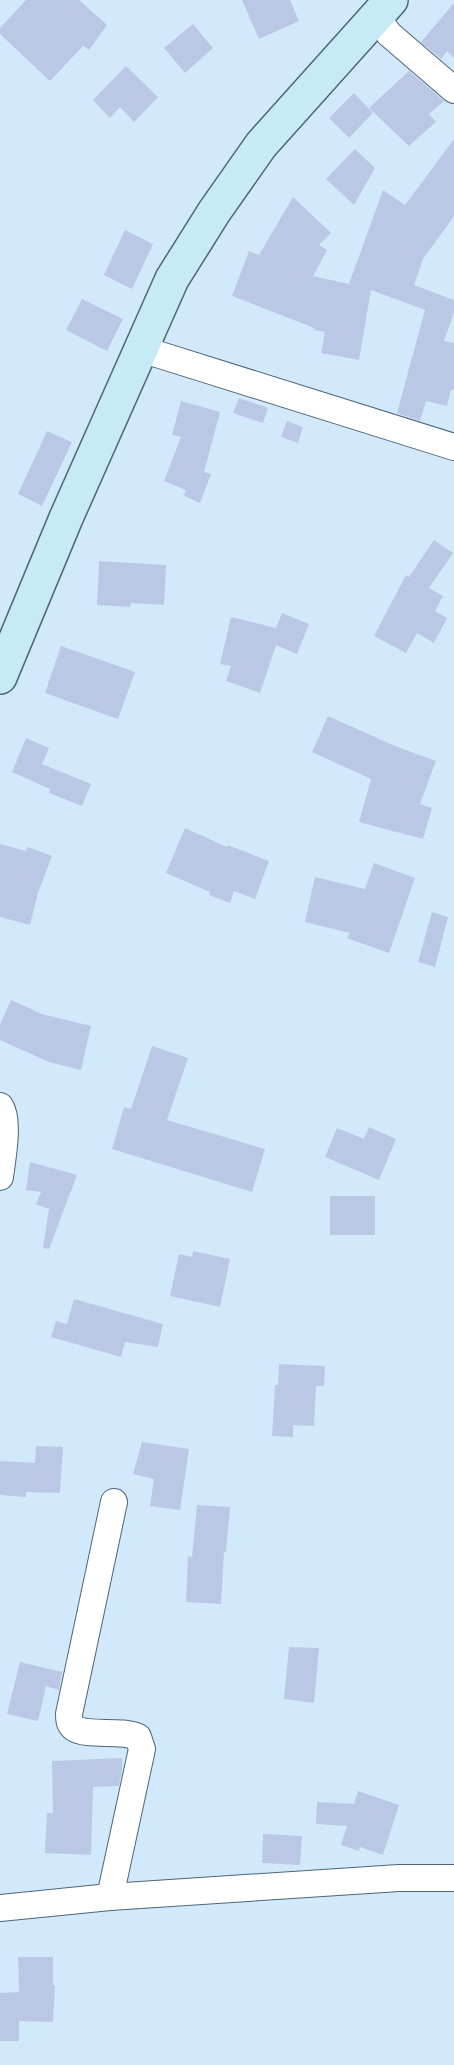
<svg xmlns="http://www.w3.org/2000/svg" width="454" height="2065" font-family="'Fira Sans Condensed',sans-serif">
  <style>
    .building { fill: #bac8e6 }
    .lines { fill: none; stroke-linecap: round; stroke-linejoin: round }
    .street-casing { stroke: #4c6579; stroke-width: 28 }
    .secondary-casing { stroke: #4c6579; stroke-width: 36 }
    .street { stroke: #fff; stroke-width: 26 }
    .secondary { stroke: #c6ebf5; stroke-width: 33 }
  </style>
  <rect width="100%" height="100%" fill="#d2e9fc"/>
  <g class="building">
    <polygon points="26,0 79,0 107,25 89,50 83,46 50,81 0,34 0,28"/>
    <polygon points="242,0 290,0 299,21 259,39"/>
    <polygon points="454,3 454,58 447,51 441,59 421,42"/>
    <polygon points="193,24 213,48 185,73 164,48"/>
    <polygon points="126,66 158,97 134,122 120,107 110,118 93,100"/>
    <polygon points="409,71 444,101 429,114 436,122 409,146 369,108"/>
    <polygon points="354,93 373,113 349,138 329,118"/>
    <polygon points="454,139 454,216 423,259 414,285 454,300 454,312 444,341 454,343 454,390 451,389 447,406 426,401 420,421 397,413 425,310 371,290 359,360 321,353 325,332 314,330 314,328 232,296 249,251 259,255 293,197 331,233 319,245 327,250 313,276 349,284 383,190 405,205"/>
    <polygon points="355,149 375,168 354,205 326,179"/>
    <polygon points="125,230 153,244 132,289 104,275"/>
    <polygon points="82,299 123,319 107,351 66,330"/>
    <polygon points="239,398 268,408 263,423 233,413"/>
    <polygon points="181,401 220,412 204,472 211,474 200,503 184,496 186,490 164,481 181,437 172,435"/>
    <polygon points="287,421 303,427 298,443 281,437"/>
    <polygon points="47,431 72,442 42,506 18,494"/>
    <polygon points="434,540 453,553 429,588 443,596 435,611 447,618 434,643 417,633 406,653 374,636 406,575 409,577"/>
    <polygon points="99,561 166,565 164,605 131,603 130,607 97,605"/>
    <polygon points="282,613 309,624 297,654 276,645 260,693 226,681 231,666 220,664 231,617 276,628"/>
    <polygon points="61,646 135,672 118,719 45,693"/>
    <polygon points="328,716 395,746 436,761 420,804 432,808 423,839 359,822 371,779 312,752"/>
    <polygon points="26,738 49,748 42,764 91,784 82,806 49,793 50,789 12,772"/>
    <polygon points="185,828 227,847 228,845 269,861 255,899 234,891 230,903 209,895 210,892 166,873"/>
    <polygon points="0,844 26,851 28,847 52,856 38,893 30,925 0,917"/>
    <polygon points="374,863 415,878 389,953 347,938 350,933 305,922 315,877 365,889"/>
    <polygon points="432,912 448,917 435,967 418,962"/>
    <polygon points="11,1000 42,1014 91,1026 81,1070 49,1062 0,1040 0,1025"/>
    <polygon points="152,1046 188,1058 167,1120 265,1149 252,1192 112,1149 124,1107 131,1109"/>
    <polygon points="369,1127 396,1139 379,1180 325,1157 337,1128 364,1139"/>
    <polygon points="30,1162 77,1175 49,1249 43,1248 49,1209 36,1204 41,1192 26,1190"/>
    <rect x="330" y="1196" width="45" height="39"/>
    <polygon points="193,1251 230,1259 220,1307 170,1296 179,1254 192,1257"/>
    <polygon points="74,1299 163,1324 158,1347 125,1342 121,1357 51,1337 56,1321 67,1324"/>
    <polygon points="279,1364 325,1366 324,1386 316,1386 314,1426 293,1425 293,1437 272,1436 275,1385 278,1385"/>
    <polygon points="142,1442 189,1449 180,1510 150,1506 154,1479 133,1474"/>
    <polygon points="36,1446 63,1447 60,1493 26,1492 26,1497 0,1495 0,1461 35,1463"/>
    <polygon points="197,1505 230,1507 226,1552 224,1552 221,1604 186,1602 188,1556 192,1557"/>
    <polygon points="289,1647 319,1648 314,1703 284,1699"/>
    <polygon points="20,1662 62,1672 59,1690 46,1686 38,1721 7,1714"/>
    <polygon points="122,1758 122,1770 119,1786 93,1787 91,1855 45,1853 47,1813 53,1813 52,1761"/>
    <polygon points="358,1791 399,1805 383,1855 360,1847 359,1851 341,1845 347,1826 316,1824 317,1802 354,1804"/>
    <polygon points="263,1834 302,1836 300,1865 262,1863"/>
    <polygon points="18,1957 53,1957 53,1985 55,1985 53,2022 19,2021 19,2041 0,2041 0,1993 19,1992"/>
  </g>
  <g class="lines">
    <defs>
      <g id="street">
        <polyline points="377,17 389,34 454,90"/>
        <polyline points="141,349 454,447"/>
        <path d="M0 1106C10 1120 2 1160 0 1177"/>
        <path d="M110 1897 142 1749 138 1737C121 1729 87 1737 74 1728 69 1724 69 1719 69 1714L114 1502"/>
        <polyline points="0,1908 110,1897 399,1878 454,1878"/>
      </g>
      <polyline id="secondary" points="0,677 66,518 172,279 214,212 261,145 391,0"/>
    </defs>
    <use href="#street" class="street-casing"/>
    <use href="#secondary" class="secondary-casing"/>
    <use href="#street" class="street"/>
    <use href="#secondary" class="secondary"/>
  </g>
</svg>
